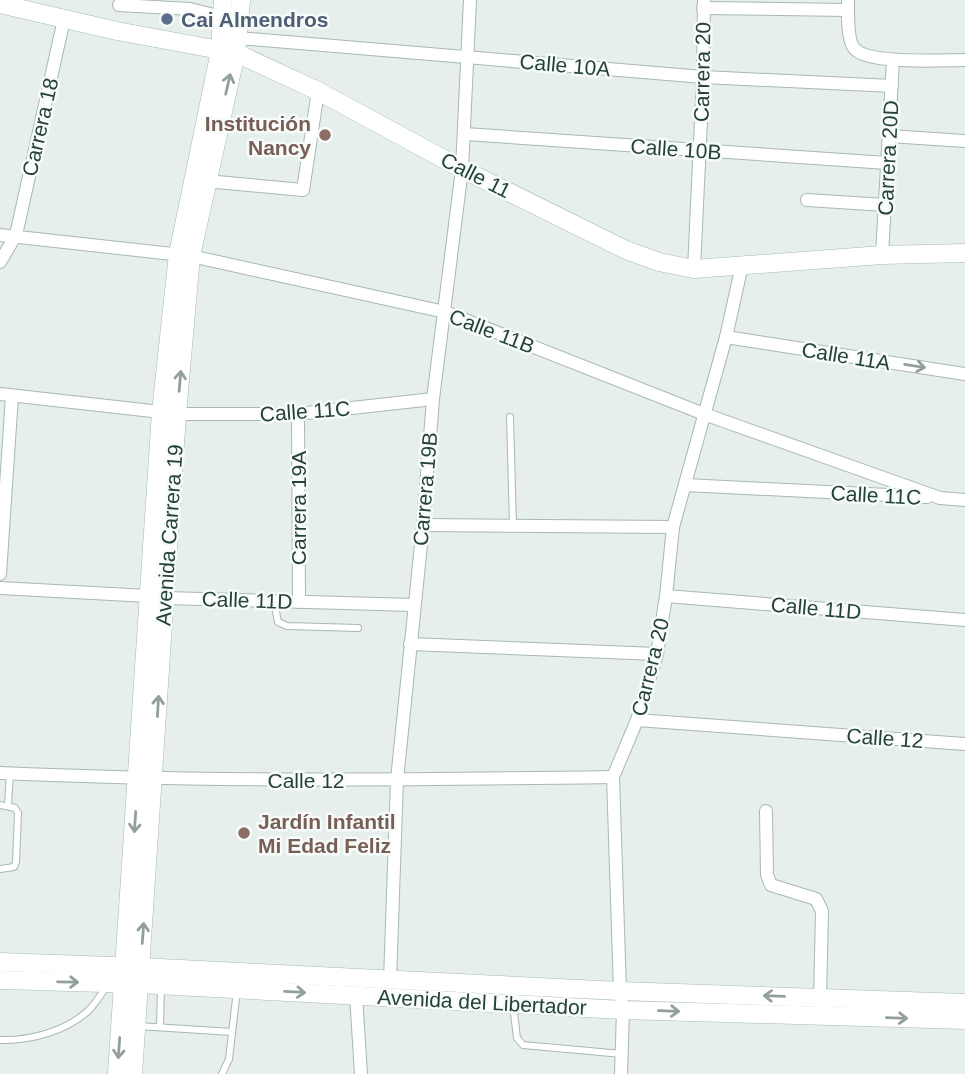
<svg xmlns="http://www.w3.org/2000/svg" width="965" height="1074" font-family="Helvetica,sans-serif">
  <style>
    .lines { fill: none; stroke-linecap: round; stroke-linejoin: round }
    .lane-casing { stroke: #a8b8b2; stroke-width: 8 }
    .street-casing { stroke: #a8b8b2; stroke-width: 14 }
    .secondary-casing { stroke: #a4bbb3; stroke-width: 19 }
    .lane { stroke: #fff; stroke-width: 6 }
    .street { stroke: #fff; stroke-width: 12 }
    .secondary { stroke: #fff; stroke-width: 18 }
    .oneway { stroke: #92a09c }
    .service-dot { fill: #5c6f8a; stroke: #f7fbf9; stroke-width: 2.5 }
    .education-dot { fill: #8d6e63; stroke: #f7fbf9; stroke-width: 2.5 }
    .labels { text-anchor: middle; dominant-baseline: central; stroke-width: 5; stroke-linejoin: round; paint-order: stroke }
    .service-label { font-size: 21px; font-weight: bold; fill: #4e5e75; stroke: #f7fbf9; text-anchor: start }
    .street-label { font-size: 21px; fill: #24423a; stroke: #f7fbf9 }
    .education-label { font-size: 21px; font-weight: bold; fill: #785e54; stroke: #f7fbf9; text-anchor: end }
  </style>
  <rect width="100%" height="100%" fill="#e6efeb"/>
  <g class="lines">
    <defs>
      <g id="lane">
        <polyline points="510,417 513,525"/>
        <polyline points="274,601 278,622 287,626 358,628"/>
        <polyline points="0,805 15,808 18,813 16,862 14,867 0,869"/>
        <polyline points="8,805 10,773"/>
        <polyline points="513,1005 517,1038 523,1045 622,1054"/>
        <polyline points="138,1026 232,1032"/>
        <polyline points="160,1027 161,987"/>
        <path d="M0 1040C30 1041 67 1031 89 1010 96 1003 101 994 106 987"/>
        <polyline points="222,1074 229,1059 237,990"/>
      </g>
      <g id="street">
        <path d="M848 0C848 11 847 40 854 48 866 65 944 60 965 60"/>
        <polyline points="119,5 190,9 222,17"/>
        <polyline points="703,8 848,10"/>
        <polyline points="238,38 703,77 892,86"/>
        <polyline points="465,134 887,163"/>
        <polyline points="889,136 965,141"/>
        <polyline points="206,181 303,190 318,91"/>
        <polyline points="807,200 885,205"/>
        <polyline points="0,235 191,256 445,312 704,414 940,498 965,500"/>
        <polyline points="882,255 893,60"/>
        <polyline points="0,262 16,235 64,19"/>
        <polyline points="694,269 703,77 704,0"/>
        <polyline points="726,337 965,374"/>
        <polyline points="0,394 161,412"/>
        <polyline points="177,414 298,414 433,399"/>
        <polyline points="298,414 299,602"/>
        <polyline points="686,485 927,497"/>
        <polyline points="423,525 673,527"/>
        <polyline points="0,574 12,396"/>
        <polyline points="0,588 148,596"/>
        <polyline points="666,596 965,620"/>
        <polyline points="165,598 414,605"/>
        <polyline points="410,644 657,654"/>
        <polyline points="637,720 965,744"/>
        <path d="M0 773C204 782 408 780 613 777"/>
        <polyline points="766,811 767,875 771,885 816,899 822,911 820,998"/>
        <polyline points="390,980 397,780 423,525 433,399 462,169 470,0"/>
        <polyline points="356,995 361,1074"/>
        <polyline points="621,1074 623,1010 620,991 613,777 637,720 657,654 666,596 673,527 726,337 742,265"/>
      </g>
      <g id="secondary">
        <polyline points="0,4 117,31 236,53 318,91 462,169 626,250 659,262 694,269 882,255 965,253"/>
        <polyline points="0,962 140,967 620,991 965,1003"/>
        <polyline points="0,980 139,984 623,1010 965,1020"/>
        <polyline points="117,1074 161,412 178,254 220,51 223,0"/>
        <polyline points="133,1074 177,414 191,256 236,53 241,0"/>
      </g>
    </defs>
    <use href="#lane" class="lane-casing"/>
    <use href="#street" class="street-casing"/>
    <use href="#secondary" class="secondary-casing"/>
    <use href="#lane" class="lane"/>
    <use href="#street" class="street"/>
    <use href="#secondary" class="secondary"/>
  </g>
  <defs><path id="oneway-shaft" d="M-6 0H5M1.5-3L5.5 0L1.5 3" fill="none" stroke-width="1.6" stroke-linecap="round" stroke-linejoin="round" transform="scale(1.75)"/></defs>
  <g class="oneway">
    <use href="#oneway-shaft" transform="translate(228 84) rotate(-77)"/>
    <use href="#oneway-shaft" transform="translate(915 366) rotate(9)"/>
    <use href="#oneway-shaft" transform="translate(180 381) rotate(-85)"/>
    <use href="#oneway-shaft" transform="translate(158 706) rotate(-87)"/>
    <use href="#oneway-shaft" transform="translate(135 822) rotate(94)"/>
    <use href="#oneway-shaft" transform="translate(143 933) rotate(-86)"/>
    <use href="#oneway-shaft" transform="translate(68 982) rotate(1)"/>
    <use href="#oneway-shaft" transform="translate(295 992) rotate(3)"/>
    <use href="#oneway-shaft" transform="translate(774 996) rotate(-178)"/>
    <use href="#oneway-shaft" transform="translate(669 1011) rotate(2)"/>
    <use href="#oneway-shaft" transform="translate(897 1018) rotate(2)"/>
    <use href="#oneway-shaft" transform="translate(119 1048) rotate(94)"/>
  </g>
  <circle class="service-dot" cx="167" cy="19" r="7"/>
  <g class="education-dot">
    <circle cx="325" cy="135" r="7"/>
    <circle cx="244" cy="833" r="7"/>
  </g>
  <g class="labels">
    <g class="service-label">
      <text x="181" y="19">Cai Almendros</text>
    </g>
    <g class="street-label">
      <text transform="translate(565 65) rotate(5)">Calle 10A</text>
      <text transform="translate(702 72) rotate(-89)">Carrera 20</text>
      <text transform="translate(40 127) rotate(-77)">Carrera 18</text>
      <text transform="translate(676 149) rotate(4)">Calle 10B</text>
      <text transform="translate(888 158) rotate(-87)">Carrera 20D</text>
      <text transform="translate(476 175) rotate(27)">Calle 11</text>
      <text transform="translate(492 331) rotate(21)">Calle 11B</text>
      <text transform="translate(846 356) rotate(9)">Calle 11A</text>
      <text transform="translate(305 411) rotate(-4)">Calle 11C</text>
      <text transform="translate(425 489) rotate(-85)">Carrera 19B</text>
      <text transform="translate(876 495) rotate(3)">Calle 11C</text>
      <text transform="translate(298 508) rotate(-90)">Carrera 19A</text>
      <text transform="translate(169 535) rotate(-86)">Avenida Carrera 19</text>
      <text transform="translate(247 600) rotate(2)">Calle 11D</text>
      <text transform="translate(816 608) rotate(5)">Calle 11D</text>
      <text transform="translate(650 667) rotate(-76)">Carrera 20</text>
      <text transform="translate(885 738) rotate(4)">Calle 12</text>
      <text x="306" y="780">Calle 12</text>
      <text transform="translate(482 1002) rotate(3)">Avenida del Libertador</text>
    </g>
    <g class="education-label">
      <text x="311" y="123">Institución<tspan x="311" dy="24">Nancy</tspan></text>
      <text x="258" y="821" text-anchor="start">Jardín Infantil<tspan x="258" dy="24">Mi Edad Feliz</tspan></text>
    </g>
  </g>
</svg>
